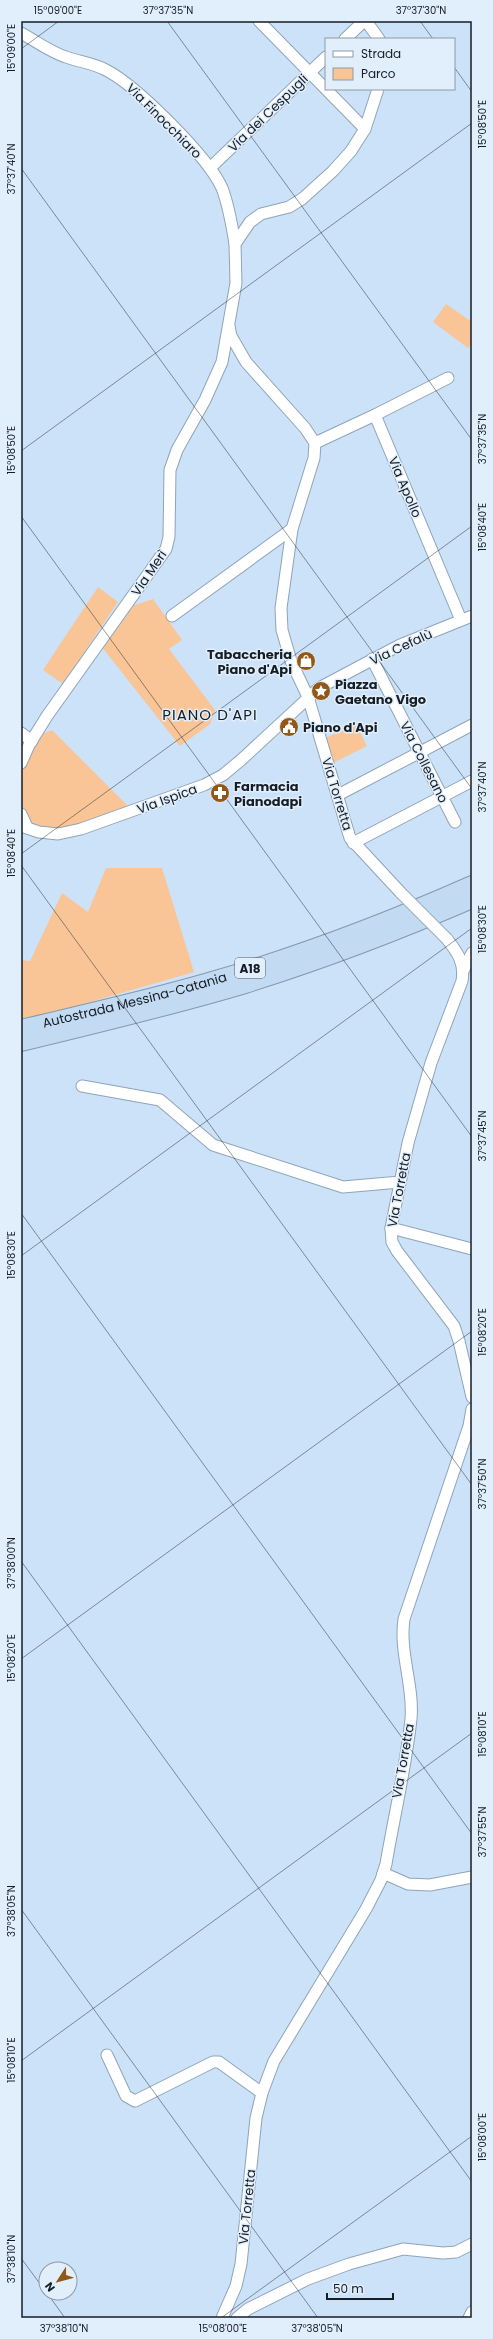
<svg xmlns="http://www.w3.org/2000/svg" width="493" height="2339" font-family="Poppins,sans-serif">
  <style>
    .green { fill: #f9c597 }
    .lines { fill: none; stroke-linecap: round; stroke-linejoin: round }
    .minor-casing { stroke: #8fa4b8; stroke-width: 13 }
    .highway-casing { stroke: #8698aa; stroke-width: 18 }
    .minor { stroke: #fff; stroke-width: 11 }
    .highway { stroke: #c2daf2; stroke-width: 16 }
    .minor-bridge-casing { stroke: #8fa4b8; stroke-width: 13; stroke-linecap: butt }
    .minor-bridge { stroke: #fff; stroke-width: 11 }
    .ticks { fill: none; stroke: #161d25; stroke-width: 1; stroke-opacity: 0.45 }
    .labels { text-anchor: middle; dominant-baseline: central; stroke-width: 3; stroke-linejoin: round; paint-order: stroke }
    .shield { fill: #e1eefb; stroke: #535c65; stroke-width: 1 }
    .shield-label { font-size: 12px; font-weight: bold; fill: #161d25 }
    .street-label { font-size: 13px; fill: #161d25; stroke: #e1eefb }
    .poi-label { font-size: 13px; font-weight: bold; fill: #161d25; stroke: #e1eefb; text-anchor: start }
    .quarter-label { font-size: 15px; letter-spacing: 1px; fill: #161d25; stroke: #e1eefb }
    .neatline { fill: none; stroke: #161d25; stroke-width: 1.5 }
    .ticks-label { font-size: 10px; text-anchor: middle; fill: #161d25 }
  </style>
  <rect width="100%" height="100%" fill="#cce2f8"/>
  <g class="green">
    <polygon points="446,304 472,322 472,343 468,348 433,322"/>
    <polygon points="98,587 118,602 63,684 43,670"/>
    <polygon points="153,599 182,640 169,649 215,710 210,724 180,746 101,646 129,607"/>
    <polygon points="356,725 367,746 333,763 325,738"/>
    <polygon points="52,730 131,809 66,829 40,828 30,823 24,814 21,798 22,767 40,735"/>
    <polygon points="106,868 162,868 194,972 21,1022 21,960 30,961 62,893 88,912"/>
  </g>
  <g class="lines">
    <defs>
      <g id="minor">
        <polyline points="259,21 365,129"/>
        <polyline points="366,21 379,39"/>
        <path d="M21 33C36 41 50 52 66 57 80 62 93 63 106 70 137 86 208 157 222 188 229 206 232 226 235 244"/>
        <polyline points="345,39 364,21"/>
        <polyline points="210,168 326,57"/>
        <polyline points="229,326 231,336 246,362 305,428 315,443 314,458 292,529 281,608 282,630 291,661 308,697 350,838 401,893"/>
        <polyline points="375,415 448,378"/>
        <polyline points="315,443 375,415 461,620"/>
        <polyline points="172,616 292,529"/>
        <polyline points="372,659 455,822"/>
        <polyline points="21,733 32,741"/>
        <polyline points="21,763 29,745 47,716 166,549 169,537 170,470 177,450 205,400 222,362 236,283 235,244 250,222 261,214 289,207 302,199 333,171 351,151 365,129 378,89"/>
        <polyline points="338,795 472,725"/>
        <polyline points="21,814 27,827"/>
        <polyline points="21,826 39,832 58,834 81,829 204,785 223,775 241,760 319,688 400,645 472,616"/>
        <polyline points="353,843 472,781"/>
        <path d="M447 939C458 953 465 963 462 981L431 1063 408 1143 391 1228 392 1242 397 1251 454 1326 459 1341 472 1397"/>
        <polyline points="464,969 472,953"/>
        <polyline points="82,1086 160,1100 213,1145 343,1187 400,1182"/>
        <polyline points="391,1228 472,1249"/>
        <polyline points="383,1873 408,1884 430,1885 472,1877"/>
        <polyline points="107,2055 126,2096 135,2101 213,2062 219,2062 262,2093"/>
        <path d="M222 2318 236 2286 241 2264 256 2118 262 2093 274 2061 366 1909 381 1880 386 1864C394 1817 406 1766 411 1719 414 1685 399 1653 404 1619L469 1426 472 1409"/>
        <polyline points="237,2318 248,2309 308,2279 349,2264 403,2249 443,2253 456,2252 472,2244"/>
        <polyline points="469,2318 472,2312"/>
      </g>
      <g id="highway">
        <path id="s1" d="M21 1028C84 1013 147 999 209 981 299 955 386 922 472 884"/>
        <path d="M21 1043C96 1025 171 1007 245 985 322 961 398 932 472 900"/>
      </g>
    </defs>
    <use href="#minor" class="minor-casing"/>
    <use href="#highway" class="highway-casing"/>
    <use href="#minor" class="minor"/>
    <use href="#highway" class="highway"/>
    <defs>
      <polyline id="minor-bridge" points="401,893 447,939"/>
    </defs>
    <use href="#minor-bridge" class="minor-bridge-casing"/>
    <use href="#minor-bridge" class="minor-bridge"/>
  </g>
  <path class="ticks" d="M167 21 472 440M420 21 433 39M21 49 59 21M454 67 472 92M21 168 472 789M21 451 472 123M21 516 472 1137M21 854 472 526M21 865 472 1485M21 1213 472 1834M21 1256 472 928M21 1561 472 2182M21 1659 472 1331M21 1909 318 2318M21 2061 472 1733M21 2258 46 2292M47 2293 65 2318M221 2318 472 2136"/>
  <defs>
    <symbol id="shop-disc" viewBox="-11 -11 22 22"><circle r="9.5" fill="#935817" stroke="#e1eefb"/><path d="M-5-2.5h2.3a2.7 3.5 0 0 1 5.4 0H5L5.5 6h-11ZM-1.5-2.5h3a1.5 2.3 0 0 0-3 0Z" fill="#fff"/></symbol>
    <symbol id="sight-disc" viewBox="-11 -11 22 22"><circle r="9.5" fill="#935817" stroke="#e1eefb"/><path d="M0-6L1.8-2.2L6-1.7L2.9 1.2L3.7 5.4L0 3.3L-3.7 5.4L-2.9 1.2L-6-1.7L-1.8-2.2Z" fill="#fff"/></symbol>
    <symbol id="civic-disc" viewBox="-11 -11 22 22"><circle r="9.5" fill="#935817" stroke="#e1eefb"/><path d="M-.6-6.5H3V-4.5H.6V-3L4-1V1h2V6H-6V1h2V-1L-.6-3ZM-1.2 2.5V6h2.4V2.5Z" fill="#fff"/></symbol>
    <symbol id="pharmacy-disc" viewBox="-11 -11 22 22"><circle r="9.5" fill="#935817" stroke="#e1eefb"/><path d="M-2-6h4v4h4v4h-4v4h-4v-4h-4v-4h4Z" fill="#fff"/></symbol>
  </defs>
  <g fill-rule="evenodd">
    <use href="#shop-disc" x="295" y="650" width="22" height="22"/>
    <use href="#sight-disc" x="310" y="680" width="22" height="22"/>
    <use href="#civic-disc" x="278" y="716" width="22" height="22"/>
    <use href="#pharmacy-disc" x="209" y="782" width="22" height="22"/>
  </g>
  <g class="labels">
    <rect class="shield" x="235" y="958" width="30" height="20" rx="3"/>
    <g class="shield-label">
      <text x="250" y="968">A18</text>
    </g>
    <g class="street-label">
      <text transform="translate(268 113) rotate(-44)">Via dei Cespugli</text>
      <text transform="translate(164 121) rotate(45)">Via Finocchiaro</text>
      <text transform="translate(405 487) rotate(67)">Via Apollo</text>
      <text transform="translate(149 573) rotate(-56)">Via Merì</text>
      <text transform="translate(401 647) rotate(-25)">Via Cefalù</text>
      <text transform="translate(424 762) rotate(63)">Via Collesano</text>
      <text transform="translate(337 794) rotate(73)">Via Torretta</text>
      <text transform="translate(167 799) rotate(-20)">Via Ispica</text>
      <text stroke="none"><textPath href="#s1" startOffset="117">Autostrada Messina-Catania</textPath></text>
      <text transform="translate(399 1190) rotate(-79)">Via Torretta</text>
      <text transform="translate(403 1761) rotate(-80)">Via Torretta</text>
      <text transform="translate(247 2207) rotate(-84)">Via Torretta</text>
    </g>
    <g class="poi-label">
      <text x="292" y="654" text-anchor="end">Tabaccheria<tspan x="292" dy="15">Piano d'Api</tspan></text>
      <text x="335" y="684">Piazza<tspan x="335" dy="15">Gaetano Vigo</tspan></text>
      <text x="303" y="727">Piano d'Api</text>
      <text x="234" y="786">Farmacia<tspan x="234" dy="15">Pianodapi</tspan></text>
    </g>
    <g class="quarter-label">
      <text x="210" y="714">PIANO D'API</text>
    </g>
  </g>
  <rect width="493" height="2339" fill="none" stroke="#e1eefb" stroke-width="44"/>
  <rect x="325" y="38" width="130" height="52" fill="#e1eefb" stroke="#909aa5"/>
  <rect x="333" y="51" width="20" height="6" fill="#ffffff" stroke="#909aa5"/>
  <text x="361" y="58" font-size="12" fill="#161d25">Strada</text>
  <rect x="333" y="68" width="20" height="12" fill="#f9c597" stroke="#909aa5"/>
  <text x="361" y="78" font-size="12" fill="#161d25">Parco</text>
  <g transform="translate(58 2281) rotate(234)"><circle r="19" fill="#e1eefb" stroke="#909aa5"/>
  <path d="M0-3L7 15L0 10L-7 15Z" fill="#935817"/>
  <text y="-6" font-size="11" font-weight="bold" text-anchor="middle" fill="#161d25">N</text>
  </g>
  <path d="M327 2293v6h66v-6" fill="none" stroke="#161d25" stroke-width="2"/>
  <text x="333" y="2293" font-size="12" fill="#161d25" stroke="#e1eefb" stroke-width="3" paint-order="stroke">50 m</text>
  <rect x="22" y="22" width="449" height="2295" class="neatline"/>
  <g class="ticks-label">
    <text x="58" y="14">15°09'00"E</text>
    <text x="168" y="14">37°37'35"N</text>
    <text x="421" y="14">37°37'30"N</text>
    <text transform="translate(11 48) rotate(-90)" y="4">15°09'00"E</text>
    <text transform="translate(482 124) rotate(-90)" y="4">15°08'50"E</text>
    <text transform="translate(11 169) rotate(-90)" y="4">37°37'40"N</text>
    <text transform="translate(482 439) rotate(-90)" y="4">37°37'35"N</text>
    <text transform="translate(11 450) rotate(-90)" y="4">15°08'50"E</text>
    <text transform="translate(482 527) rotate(-90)" y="4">15°08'40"E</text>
    <text transform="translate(482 787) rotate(-90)" y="4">37°37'40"N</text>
    <text transform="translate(11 853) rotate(-90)" y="4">15°08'40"E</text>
    <text transform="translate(482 929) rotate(-90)" y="4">15°08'30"E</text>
    <text transform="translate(482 1136) rotate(-90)" y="4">37°37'45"N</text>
    <text transform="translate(11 1255) rotate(-90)" y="4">15°08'30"E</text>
    <text transform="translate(482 1332) rotate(-90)" y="4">15°08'20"E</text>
    <text transform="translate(482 1484) rotate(-90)" y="4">37°37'50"N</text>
    <text transform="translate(11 1563) rotate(-90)" y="4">37°38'00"N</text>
    <text transform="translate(11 1658) rotate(-90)" y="4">15°08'20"E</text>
    <text transform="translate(482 1734) rotate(-90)" y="4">15°08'10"E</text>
    <text transform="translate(482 1832) rotate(-90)" y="4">37°37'55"N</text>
    <text transform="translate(11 1911) rotate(-90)" y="4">37°38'05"N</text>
    <text transform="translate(11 2060) rotate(-90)" y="4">15°08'10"E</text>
    <text transform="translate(482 2137) rotate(-90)" y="4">15°08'00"E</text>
    <text transform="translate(11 2259) rotate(-90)" y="4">37°38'10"N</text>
    <text x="64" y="2332">37°38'10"N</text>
    <text x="223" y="2332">15°08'00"E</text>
    <text x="317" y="2332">37°38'05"N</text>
  </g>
</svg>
